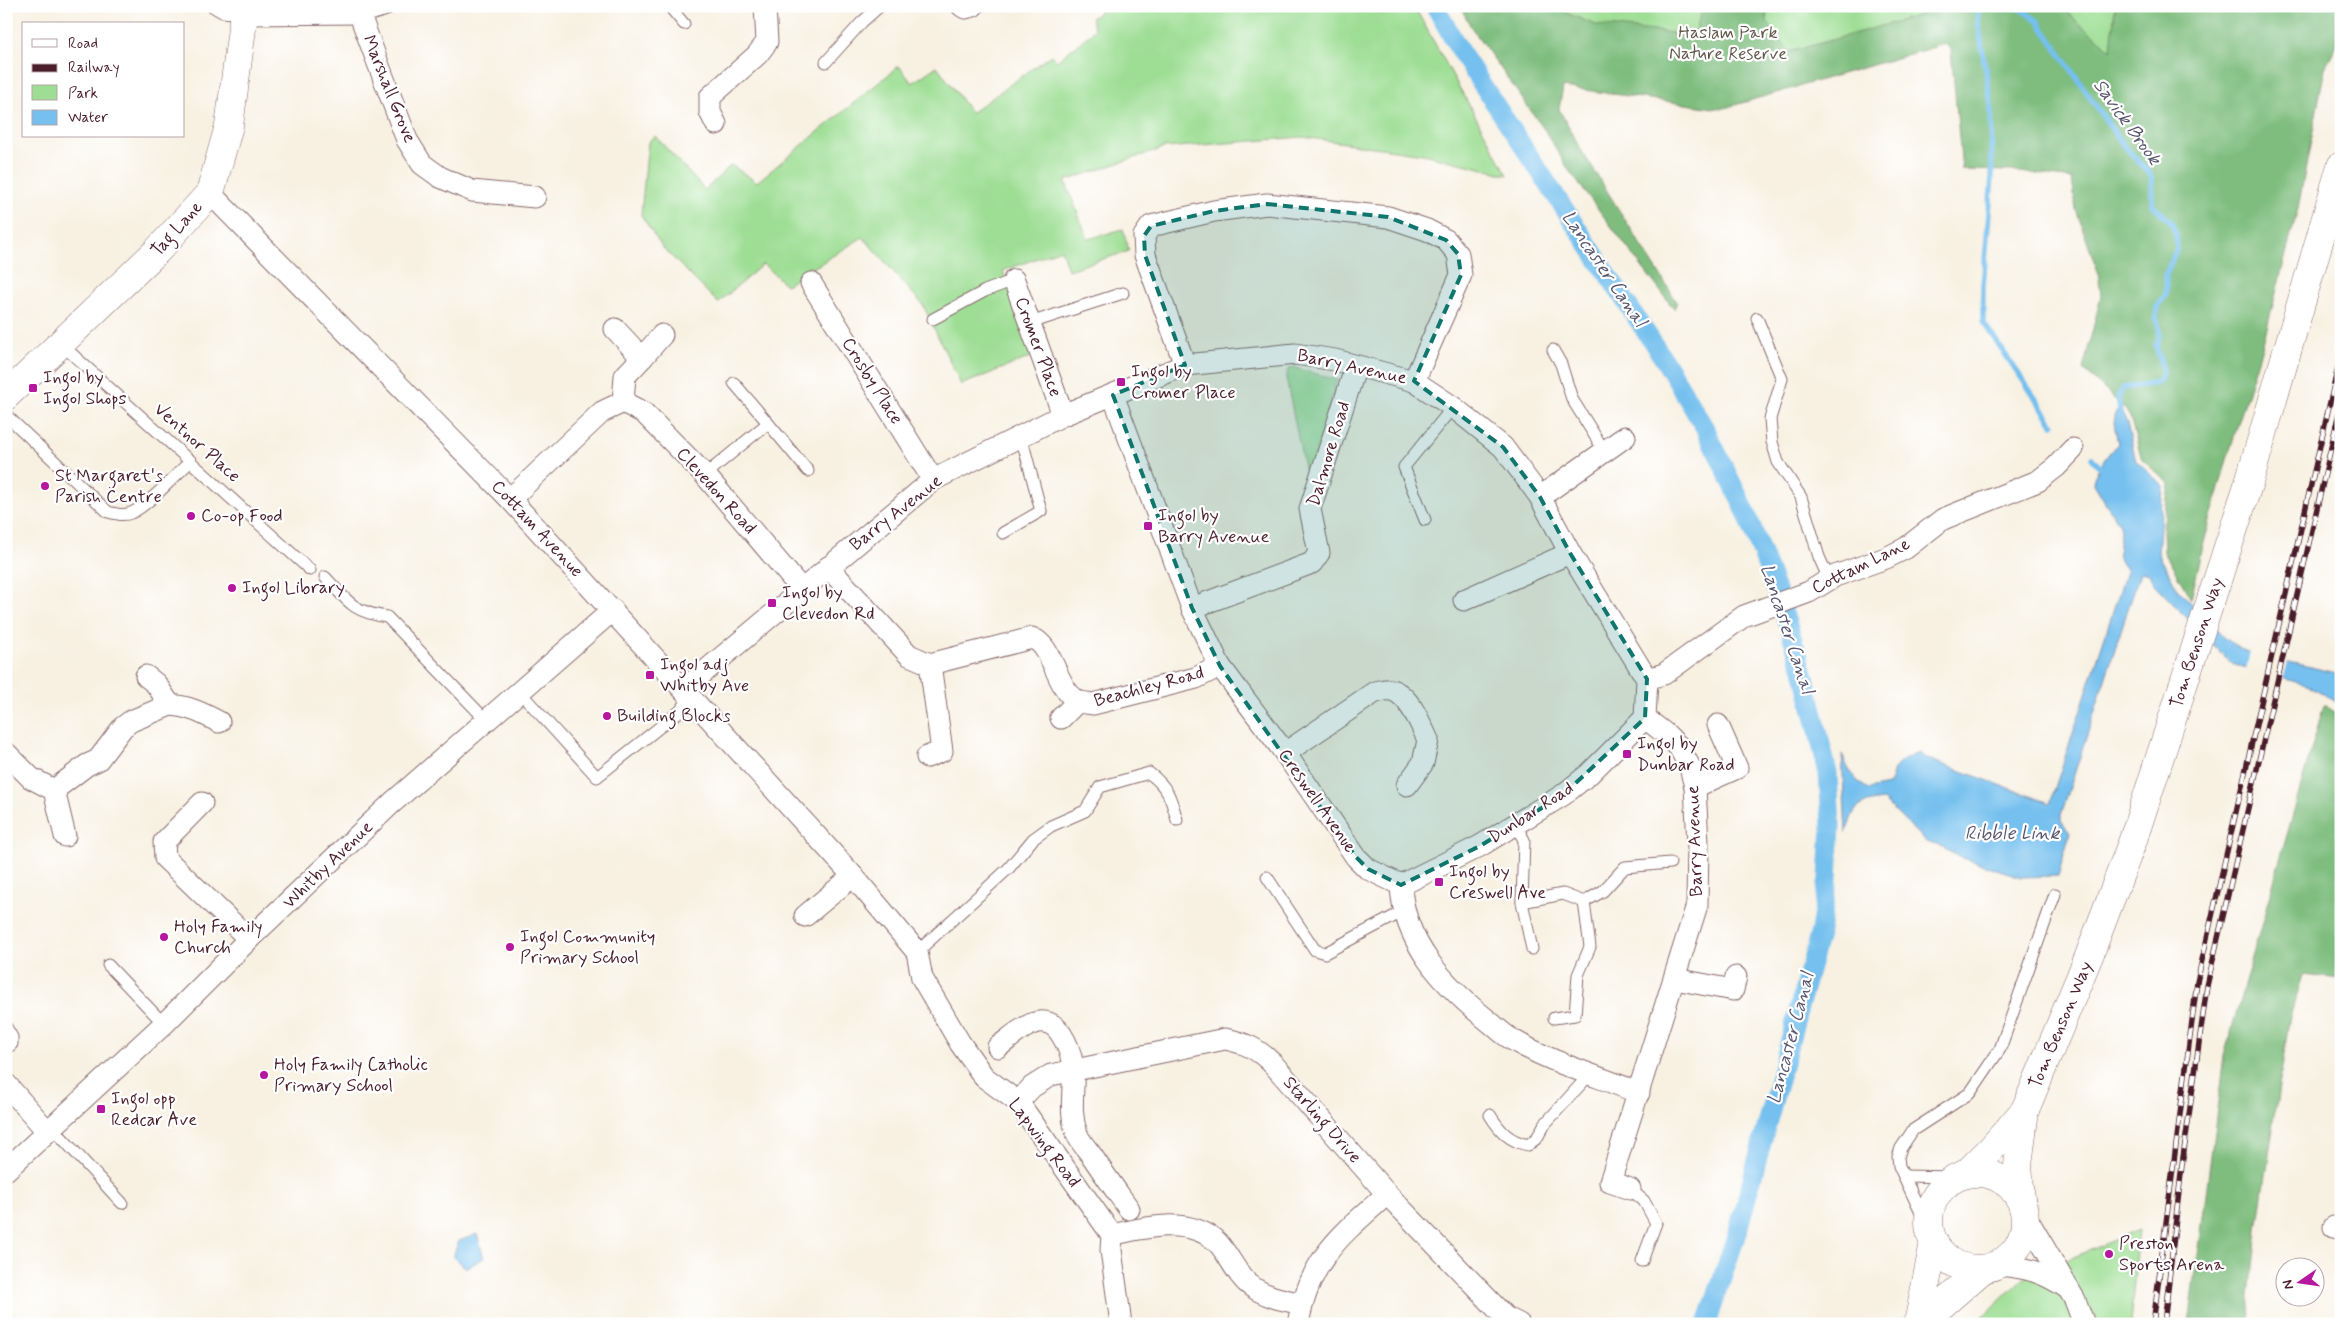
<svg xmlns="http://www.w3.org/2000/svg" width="2347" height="1330" font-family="Mynerve,sans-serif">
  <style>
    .green { fill: #9ede94; stroke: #747e60 }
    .forest { fill: #7ebd7e; stroke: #646e54 }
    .water { fill: #75c0ee; stroke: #60708c }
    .pier { fill: #f8f1e2 }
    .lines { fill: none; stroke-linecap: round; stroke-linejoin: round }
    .stream { stroke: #75c0ee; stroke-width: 5.5 }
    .canal { stroke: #75c0ee; stroke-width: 19 }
    .service-casing { stroke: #87686b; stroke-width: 13 }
    .minor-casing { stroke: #87686b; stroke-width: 23 }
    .secondary-casing { stroke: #87686b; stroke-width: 29 }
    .service { stroke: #fff; stroke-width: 11 }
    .minor { stroke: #fff; stroke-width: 21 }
    .secondary { stroke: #fff; stroke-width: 28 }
    .rail-casing { stroke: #4a1f2b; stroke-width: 5.5 }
    .rail { stroke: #fff; stroke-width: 4; stroke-dasharray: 11; stroke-linecap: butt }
    .marked { fill: #0f766e; fill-opacity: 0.2; stroke: #0f766e; stroke-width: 4; stroke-dasharray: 10 6; stroke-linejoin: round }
    .poi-dot { fill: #b5179e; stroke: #fff; stroke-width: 2 }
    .labels { text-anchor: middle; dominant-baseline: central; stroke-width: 4.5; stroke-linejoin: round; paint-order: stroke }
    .park-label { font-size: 18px; fill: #63584a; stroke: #fff }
    .street-label { font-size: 18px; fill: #4a1f2b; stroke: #fff }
    .poi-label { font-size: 18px; fill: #4a1f2b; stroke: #fff; text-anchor: start }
    .water-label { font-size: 19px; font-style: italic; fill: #59576f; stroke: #fff }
  </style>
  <rect width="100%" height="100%" fill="#fff"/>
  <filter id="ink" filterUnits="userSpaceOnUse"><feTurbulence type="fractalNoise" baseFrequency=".02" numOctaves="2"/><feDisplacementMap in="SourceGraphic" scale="10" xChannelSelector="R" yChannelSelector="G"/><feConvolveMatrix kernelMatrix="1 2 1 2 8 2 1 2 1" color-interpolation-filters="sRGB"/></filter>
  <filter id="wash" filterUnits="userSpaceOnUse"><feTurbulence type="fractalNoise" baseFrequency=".0096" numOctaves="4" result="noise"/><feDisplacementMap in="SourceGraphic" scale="20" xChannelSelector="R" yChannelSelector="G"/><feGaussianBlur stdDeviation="1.12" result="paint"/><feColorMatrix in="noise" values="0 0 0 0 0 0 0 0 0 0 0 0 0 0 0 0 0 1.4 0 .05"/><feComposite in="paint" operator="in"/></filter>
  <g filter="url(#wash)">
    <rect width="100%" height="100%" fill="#f8f1e2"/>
    <g class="green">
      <polygon points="1108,6 1414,6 1508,175 1423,154 1303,137 1164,148 1065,181 1088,239 1123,229 1129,251 1068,270 1061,249 1003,271 1031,357 961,385 923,305 863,237 786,285 763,264 718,303 662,247 641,215 648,142 655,136 705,190 731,165 757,182 899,66 912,83 937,66 971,113 1051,55 1057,61 1095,30 1091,18"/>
      <polygon points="1473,6 1966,6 1729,81"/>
      <polygon points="2040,6 2115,6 2108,97"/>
      <polygon points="1292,367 1337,380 1307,482 1286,378 1288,370"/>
      <polygon points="2139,1230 2130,1324 1976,1324 2023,1278"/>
    </g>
    <g class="forest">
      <polygon points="1460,6 1549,6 1596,25 1693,35 1704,6 1766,6 1767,21 1789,52 1938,10 1939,6 2059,6 2111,50 2115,6 2341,6 2341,36 2325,68 2298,208 2262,347 2228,456 2203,546 2191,599 2164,552 2163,530 2169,483 2142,460 2130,417 2125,409 2083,369 2101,296 2098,272 2076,210 2072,179 2013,171 1962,170 1951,50 1945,44 1721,109 1563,87 1559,109 1578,145 1677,302 1674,309 1570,172 1546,132 1471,27"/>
      <polygon points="2324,705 2341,716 2341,979 2303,975 2289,1020 2258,1229 2248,1324 2189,1324 2224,1056"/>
    </g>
    <g class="water">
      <path d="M2121 410 2127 423 2136 461 2163 486 2158 553 2177 588 2224 638 2245 652 2341 674V704L2310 686 2243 667 2230 662 2153 583 2149 574 2140 572 2061 815V820L2070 833 2058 876 2021 877 1963 858 1943 847 1926 842 1883 800C1855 804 1854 808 1846 834L1842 754C1847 769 1855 781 1868 789L1888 785C1892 780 1892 775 1894 770 1899 761 1910 756 1919 753L1925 758 2050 803 2127 569C2111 557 2123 541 2119 525L2093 482C2094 473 2110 450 2118 444L2114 423 2116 411Z"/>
      <polygon points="477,1234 484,1258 466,1268 453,1256 459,1241"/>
    </g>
    <polygon class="pier" points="2250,651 2288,661 2283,680 2246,671"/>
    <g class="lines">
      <g class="stream">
        <polyline points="1978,6 1978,22 1991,105 1992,177 1983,286 1983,322 2053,424"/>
        <polyline points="2016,6 2038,21 2120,141 2149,173 2152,179 2152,204 2171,222 2176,235 2177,248 2166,274 2166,295 2157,306 2156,317 2160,333 2156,346 2163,371 2161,378 2156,383 2123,388 2118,397 2121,418"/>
        <polyline points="2092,458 2104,472"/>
      </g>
      <polyline class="canal" points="1435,6 1460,51 1663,358 1706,430 1746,512 1776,590 1803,669 1828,773 1831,825 1828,879 1820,931 1738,1230 1707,1324"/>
    </g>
  </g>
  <g filter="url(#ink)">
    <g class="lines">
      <defs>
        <g id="service">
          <polyline points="212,6 222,12 244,14"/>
          <polyline points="669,6 684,24"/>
          <polyline points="826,62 862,22 880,6"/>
          <polyline points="1757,318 1782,379 1770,419 1772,442 1778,462 1801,497 1819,557 1829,579"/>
          <polyline points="933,319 985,291 1014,280"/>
          <polyline points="1030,323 1123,293"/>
          <polyline points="61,344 310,570"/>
          <polyline points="1553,350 1561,364 1572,399 1605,452"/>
          <polyline points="734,383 768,423"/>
          <path d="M6 415 108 512C116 514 123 516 131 513 148 506 176 474 191 461"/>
          <polyline points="705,475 768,423 808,471"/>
          <polyline points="1425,520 1404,467 1453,407"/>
          <polyline points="1003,533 1041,511 1021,436"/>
          <path d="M325 577C348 601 352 612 387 617L486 720"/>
          <polyline points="519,691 597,777 680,711 691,697"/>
          <polyline points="1515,824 1524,840 1522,902 1563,894 1584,902 1603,891 1625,867 1670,863"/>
          <polyline points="1267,877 1315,950 1325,953 1404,911"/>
          <polyline points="1522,902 1532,949"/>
          <path d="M917 952 1009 868 1033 839 1051 826 1085 811 1100 787 1149 773C1168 787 1171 798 1177 820"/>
          <polyline points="108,965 164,1024"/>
          <polyline points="1554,1018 1575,1015 1578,975 1590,947 1584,902"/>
          <polyline points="6,1027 12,1037 12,1044 6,1049"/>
          <path d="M1490 1115C1500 1131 1509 1141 1528 1145L1537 1138 1544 1125 1591 1073"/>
          <polyline points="52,1127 122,1203"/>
          <polyline points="1905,1176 1956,1177"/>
          <polyline points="1630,1189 1644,1201 1656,1223 1642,1261"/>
          <polyline points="1930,1232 1899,1166 1898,1157 1901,1148 1913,1130 1970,1093 2000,1049 2055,894"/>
        </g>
        <g id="minor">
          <polyline points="962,6 965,8 973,6"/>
          <polyline points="359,13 407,140 422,164 440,177 472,191 535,197"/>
          <polyline points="244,14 359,13 383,6"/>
          <polyline points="716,124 710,112 710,97 757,55 767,42 765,6"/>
          <polyline points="210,193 510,499 853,876 917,952 922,978 960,1043 984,1077 1018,1102 1112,1235 1111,1250 1121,1324"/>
          <polyline points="1014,280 1063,415"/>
          <polyline points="811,283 933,480"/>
          <polyline points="615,329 642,358 662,335"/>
          <polyline points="1185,365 1145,255 1144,236 1151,226 1214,211 1267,204 1388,217 1427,230 1446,240 1458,254 1461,275 1414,381"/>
          <polyline points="1113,395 1192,608 1220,666 1285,753 1356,857 1368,869 1401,885"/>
          <polyline points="623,402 625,376 642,358"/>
          <polyline points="1540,497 1625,437"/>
          <polyline points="510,499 602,412 623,402 644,413 705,475 802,590"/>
          <path d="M828 567 909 655 930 664 1032 638C1054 646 1056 690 1078 701 1082 703 1088 703 1093 704L1196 678 1220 666"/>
          <polyline points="1464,600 1570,553"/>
          <polyline points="1192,608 1312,563 1319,553 1310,509 1356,366"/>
          <path d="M146 676 156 684 170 705C188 706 202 713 219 722"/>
          <polyline points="1647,679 1664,674 1744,616 1809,592 1835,576 1886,558 1906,548 1943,519 2038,481 2056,467 2073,449"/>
          <polyline points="684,689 933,480 1063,415 1185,365 1295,354 1335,360 1414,381 1453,407 1503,447 1540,497 1570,553 1647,679 1645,718 1667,735 1679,747 1690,767 1695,787 1698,844 1697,905 1610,1182 1630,1189"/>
          <polyline points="1061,718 1078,701"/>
          <polyline points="6,753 31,778 54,790 87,765 98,760 123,727 131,721 170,705"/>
          <path d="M1285 753 1375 692C1380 691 1386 689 1391 690 1409 694 1421 725 1428 740L1423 763 1407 785"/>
          <polyline points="927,757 942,751 930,664"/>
          <polyline points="1695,787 1737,768 1718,725"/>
          <polyline points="54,790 65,836"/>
          <polyline points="202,803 164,842 165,858 249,939"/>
          <path d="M1401 885C1403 942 1444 985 1486 1019 1495 1026 1503 1035 1513 1040 1552 1063 1598 1076 1639 1093"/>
          <polyline points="1401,885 1480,846 1563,795 1589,774 1645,718"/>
          <polyline points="805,916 853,876"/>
          <polyline points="1675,979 1733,990 1736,977"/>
          <path d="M998 1047C1017 1033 1043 1006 1061 1034 1085 1071 1064 1099 1077 1134 1080 1142 1087 1149 1092 1156 1104 1174 1117 1192 1129 1209"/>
          <polyline points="6,1084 47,1131"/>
          <path d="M1018 1102 1032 1087 1051 1075 1225 1039C1246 1043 1258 1049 1273 1064L1387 1194 1505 1317 1519 1324"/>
          <polyline points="6,1170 164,1024 249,939 392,803 613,610"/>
          <polyline points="2025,1215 2075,1300 2084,1324"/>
          <polyline points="2334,1227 2341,1229"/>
          <path d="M1112 1235C1145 1227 1191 1216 1218 1243 1230 1256 1237 1276 1251 1286 1266 1297 1284 1300 1302 1304"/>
          <path d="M1998 1265C2025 1267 2044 1272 2067 1288"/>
          <path d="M1298 1324C1310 1258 1340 1236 1387 1194"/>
        </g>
        <g id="secondary">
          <polyline points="6,396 157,251 210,193 229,126 245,6"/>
          <circle cx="1977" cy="1221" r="48"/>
          <polyline points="1967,1173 1992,1148 2025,1110"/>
          <polyline points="2021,1200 2018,1165 2025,1110 2089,956 2133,840 2249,482 2341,166"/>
          <polyline points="1918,1324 1934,1242"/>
          <polyline points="1920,1324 1983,1269"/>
        </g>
      </defs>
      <use href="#service" class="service-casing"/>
      <use href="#minor" class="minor-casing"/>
      <use href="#secondary" class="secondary-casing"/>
      <use href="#service" class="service"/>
      <use href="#minor" class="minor"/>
      <use href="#secondary" class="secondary"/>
      <defs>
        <g id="rail">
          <polyline points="2153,1324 2197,982 2341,354"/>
          <polyline points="2164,1324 2182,1165 2207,986 2341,404"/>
        </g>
      </defs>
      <use href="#rail" class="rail-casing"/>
      <use href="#rail" class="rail"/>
    </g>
  </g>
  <path class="marked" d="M1267 204 1388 217 1446 240 1458 254 1461 275 1414 381 1503 447 1540 497 1570 553 1647 679 1645 718 1563 795 1480 846 1401 885 1368 869 1356 857 1220 666 1192 608 1113 395 1185 365 1145 255 1144 236 1151 226 1214 211Z"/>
  <g class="poi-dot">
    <rect x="1116" y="377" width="10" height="10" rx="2.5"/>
    <rect x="28" y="383" width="10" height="10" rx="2.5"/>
    <circle cx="45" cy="486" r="5"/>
    <circle cx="191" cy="516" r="5"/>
    <rect x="1143" y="521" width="10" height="10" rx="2.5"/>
    <circle cx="232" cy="588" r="5"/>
    <rect x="767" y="598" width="10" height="10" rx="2.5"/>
    <rect x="645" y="670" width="10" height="10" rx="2.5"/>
    <circle cx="607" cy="716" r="5"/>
    <rect x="1622" y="749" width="10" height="10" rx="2.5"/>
    <rect x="1434" y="877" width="10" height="10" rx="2.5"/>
    <circle cx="164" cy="937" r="5"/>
    <circle cx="510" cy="947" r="5"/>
    <circle cx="264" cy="1075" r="5"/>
    <rect x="96" y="1104" width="10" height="10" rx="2.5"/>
    <circle cx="2109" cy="1254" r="5"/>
  </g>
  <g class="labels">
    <g class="park-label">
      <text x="1728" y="33">Haslam Park<tspan x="1728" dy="21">Nature Reserve</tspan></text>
    </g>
    <g class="street-label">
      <text transform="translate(389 89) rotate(68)">Marshall Grove</text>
      <text transform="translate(177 229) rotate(-48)">Tag Lane</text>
      <text transform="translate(1038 347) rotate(70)">Cromer Place</text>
      <text transform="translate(1352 367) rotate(12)">Barry Avenue</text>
      <text transform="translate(872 381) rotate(58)">Crosby Place</text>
      <text transform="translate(197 443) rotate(42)">Ventnor Place</text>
      <text transform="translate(1329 454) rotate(-73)">Dalmore Road</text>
      <text transform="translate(716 491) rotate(48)">Clevedon Road</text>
      <text transform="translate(896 513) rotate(-38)">Barry Avenue</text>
      <text transform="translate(537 529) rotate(47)">Cottam Avenue</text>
      <text transform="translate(1861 566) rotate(-26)">Cottam Lane</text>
      <text transform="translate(2197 643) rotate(-72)">Tom Benson Way</text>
      <text transform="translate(1149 687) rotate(-15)">Beachley Road</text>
      <text transform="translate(1317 801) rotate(55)">Creswell Avenue</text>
      <text transform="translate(1531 813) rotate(-33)">Dunbar Road</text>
      <text transform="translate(1695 841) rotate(-92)">Barry Avenue</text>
      <text transform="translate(328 865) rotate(-44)">Whitby Avenue</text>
      <text transform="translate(2061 1025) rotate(-67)">Tom Benson Way</text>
      <text transform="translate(1322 1120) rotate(49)">Starling Drive</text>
      <text transform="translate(1044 1143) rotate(53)">Lapwing Road</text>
    </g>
    <g class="poi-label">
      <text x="1131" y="372">Ingol by<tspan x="1131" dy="21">Cromer Place</tspan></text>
      <text x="43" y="378">Ingol by<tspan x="43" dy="21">Ingol Shops</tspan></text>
      <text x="55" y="476">St Margaret's<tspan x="55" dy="21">Parish Centre</tspan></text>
      <text x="201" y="516">Co-op Food</text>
      <text x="1158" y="516">Ingol by<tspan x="1158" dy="21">Barry Avenue</tspan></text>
      <text x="242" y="588">Ingol Library</text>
      <text x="782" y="593">Ingol by<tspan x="782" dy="21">Clevedon Rd</tspan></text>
      <text x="660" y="665">Ingol adj<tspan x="660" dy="21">Whitby Ave</tspan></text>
      <text x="617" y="716">Building Blocks</text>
      <text x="1637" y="744">Ingol by<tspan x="1637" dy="21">Dunbar Road</tspan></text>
      <text x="1449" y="872">Ingol by<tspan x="1449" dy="21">Creswell Ave</tspan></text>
      <text x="174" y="927">Holy Family<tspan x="174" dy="21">Church</tspan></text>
      <text x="520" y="937">Ingol Community<tspan x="520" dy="21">Primary School</tspan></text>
      <text x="274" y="1065">Holy Family Catholic<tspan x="274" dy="21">Primary School</tspan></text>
      <text x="111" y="1099">Ingol opp<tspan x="111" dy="21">Redcar Ave</tspan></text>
      <text x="2119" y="1244">Preston<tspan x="2119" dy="21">Sports Arena</tspan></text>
    </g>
    <g class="water-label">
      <text transform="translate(2127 122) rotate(54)">Savick Brook</text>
      <text transform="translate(1604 269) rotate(56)">Lancaster Canal</text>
      <text transform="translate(1787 629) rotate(72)">Lancaster Canal</text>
      <text x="2012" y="833">Ribble Link</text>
      <text transform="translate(1791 1038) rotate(-75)">Lancaster Canal</text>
    </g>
  </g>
  <rect width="2347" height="1330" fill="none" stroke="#fff" stroke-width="25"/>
  <rect x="22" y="22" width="162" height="115" fill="#ffffff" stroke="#b7a5aa"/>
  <rect x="32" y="39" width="25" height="8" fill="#ffffff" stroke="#b7a5aa"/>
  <text x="68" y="48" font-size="15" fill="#4a1f2b">Road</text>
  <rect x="32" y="64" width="25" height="8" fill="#4a1f2b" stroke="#b7a5aa"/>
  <text x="68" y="72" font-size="15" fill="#4a1f2b">Railway</text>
  <rect x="32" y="85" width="25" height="15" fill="#9ede94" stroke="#b7a5aa"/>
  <text x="68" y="98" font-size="15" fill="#4a1f2b">Park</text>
  <rect x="32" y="110" width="25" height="15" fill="#75c0ee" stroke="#b7a5aa"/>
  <text x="68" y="122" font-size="15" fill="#4a1f2b">Water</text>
  <g transform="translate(2300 1282) rotate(257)"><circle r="24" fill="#ffffff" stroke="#b7a5aa"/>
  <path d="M0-4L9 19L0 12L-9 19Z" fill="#b5179e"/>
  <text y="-8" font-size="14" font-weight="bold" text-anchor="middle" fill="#4a1f2b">N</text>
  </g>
</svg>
